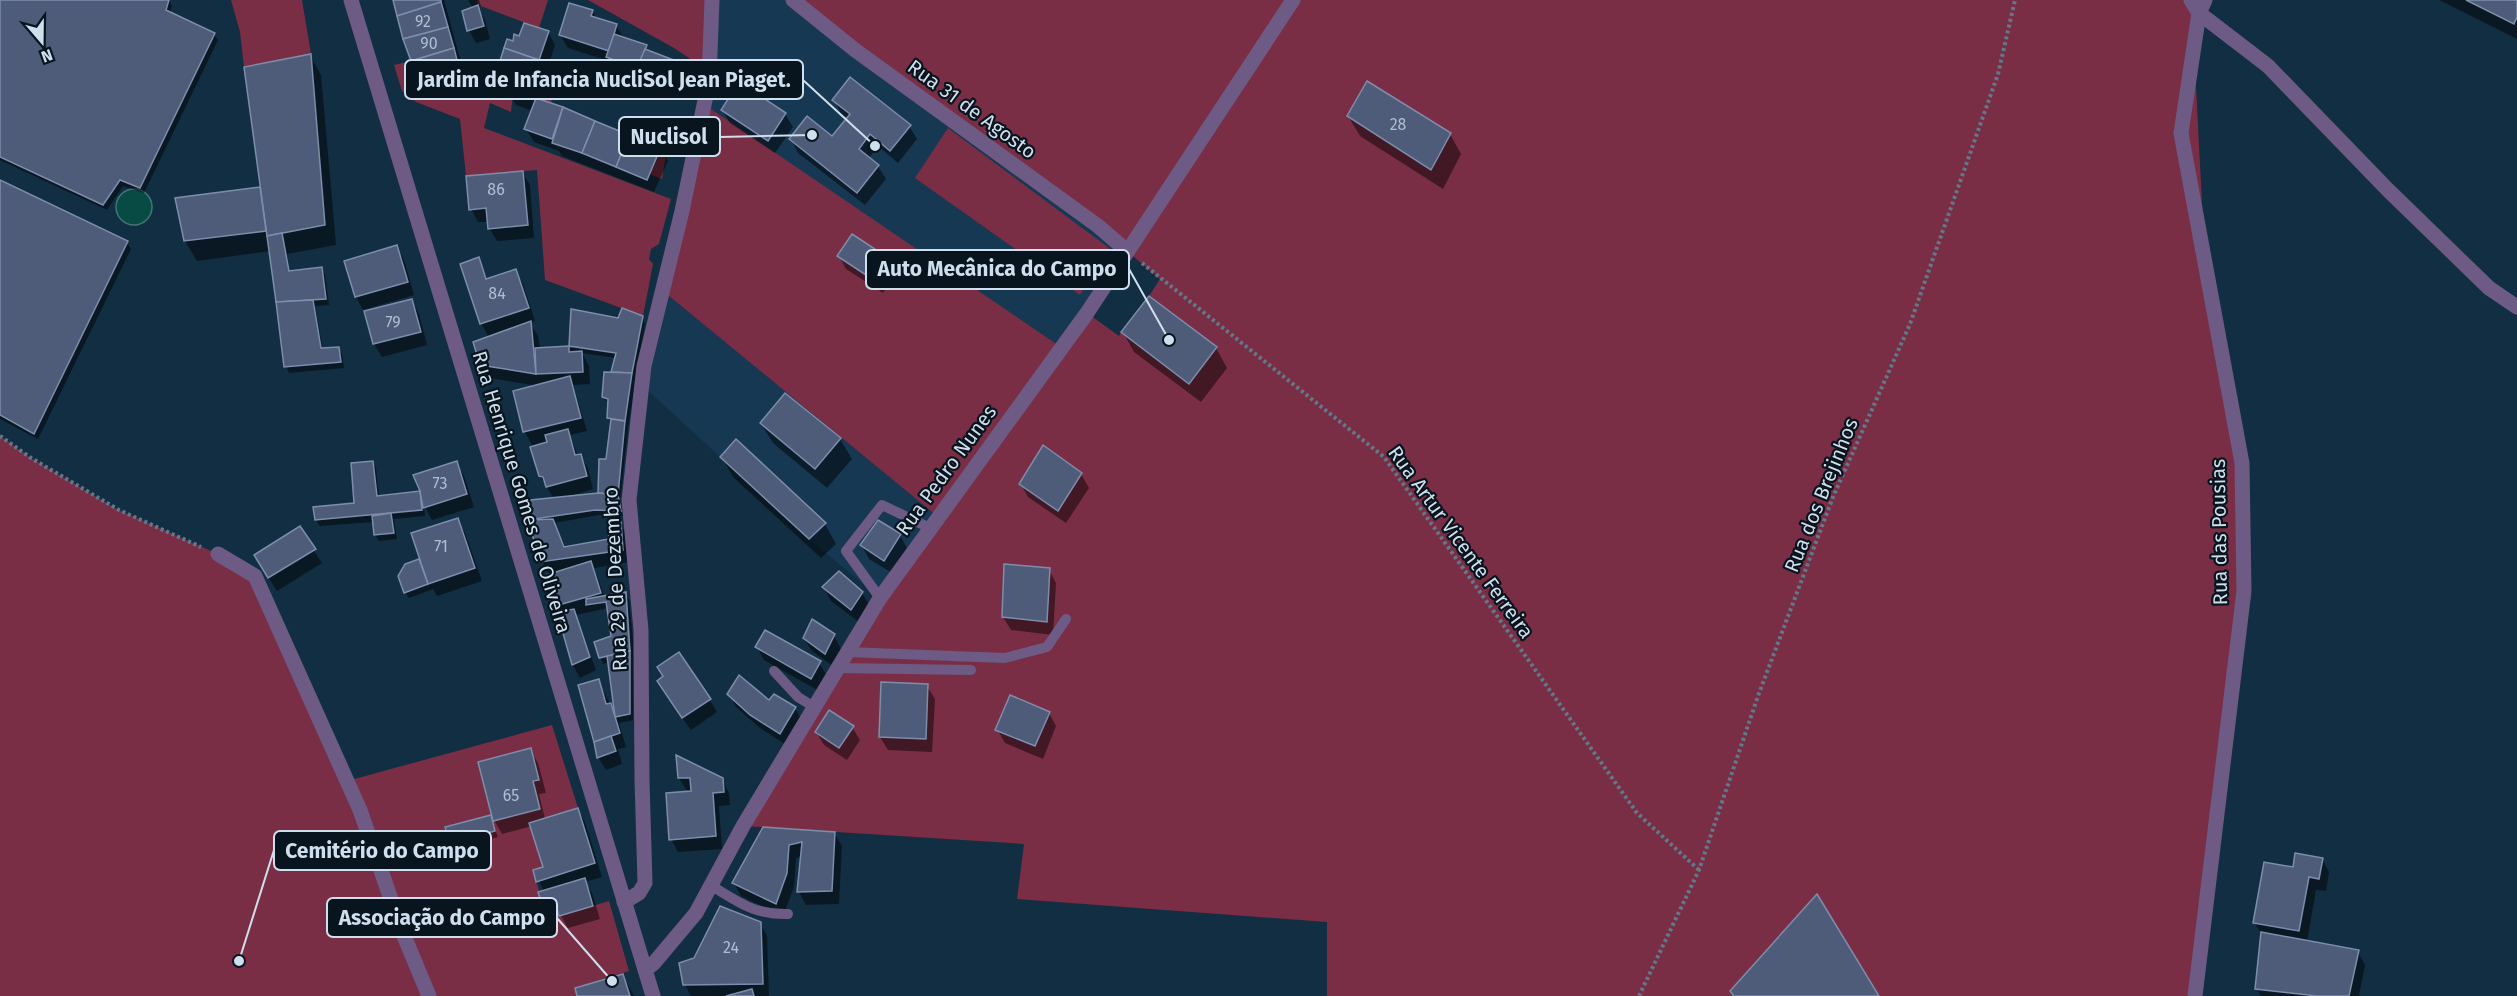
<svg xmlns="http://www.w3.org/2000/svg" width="2517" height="996" font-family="'Fira Sans',sans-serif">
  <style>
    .built { fill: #163852 }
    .green { fill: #7a2e45 }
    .water { fill: #074b44; stroke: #437777; stroke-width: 1.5 }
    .shadow { fill: #0007; fill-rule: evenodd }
    .building { fill: #4e5c79; stroke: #7d8dac; stroke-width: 1.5 }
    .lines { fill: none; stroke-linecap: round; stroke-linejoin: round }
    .path { stroke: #62798b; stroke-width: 4; stroke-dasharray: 3 3; stroke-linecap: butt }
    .service { stroke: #6d5a85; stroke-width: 10 }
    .minor { stroke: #6d5a85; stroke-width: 15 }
    .tertiary { stroke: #6d5a85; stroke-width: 15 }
    .labels { text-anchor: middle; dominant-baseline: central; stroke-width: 4.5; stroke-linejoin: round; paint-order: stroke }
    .number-label { font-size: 16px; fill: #afbed0 }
    .street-label { font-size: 20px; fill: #cfdfed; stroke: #09151e }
    .leader { fill: none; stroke: #cfdfed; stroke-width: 2 }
    .callout-dot { fill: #cfdfed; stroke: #09151e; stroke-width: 2 }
    .callout { fill: #09151e; stroke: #cfdfed; stroke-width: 2 }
    .callout-label { font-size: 21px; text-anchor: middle; font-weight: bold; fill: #cfdfed }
  </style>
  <rect width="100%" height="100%" fill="#122e42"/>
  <g class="built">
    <polygon points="712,0 793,0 1127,251 1061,347 705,106"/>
    <polygon points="663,291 938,516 880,598 809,539 642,385"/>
  </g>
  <g class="green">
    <polygon points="231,0 302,0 311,54 244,67 240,32"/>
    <polygon points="477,0 548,0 539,28 478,5"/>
    <polygon points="588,0 712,0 710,72 674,48"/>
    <polygon points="793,0 2205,0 2194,48 2205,261 2242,463 2244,591 2195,996 1327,996 1327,922 1017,899 1024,844 743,826 937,516 663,291 705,105 1061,347 1087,313 1119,336 1121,332 1189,383 1217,347 1149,296 1160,279 1127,251"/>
    <polygon points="457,60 464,72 494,61 493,74 511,79 507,92 513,94 511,112 490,103 484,128 671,199 659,244 651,249 649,259 653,264 643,316 545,280 537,170 466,176 460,119 416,102 402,91 394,65 411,61 418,84 454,73 451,62"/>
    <polygon points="684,65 687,66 682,100 671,95"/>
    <polygon points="533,78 544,82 543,88 554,92 551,103 527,96"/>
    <polygon points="645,127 669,137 662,179 649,174 661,147 643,140"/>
    <polygon points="948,128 1109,248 1080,295 915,178"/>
    <polygon points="0,436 31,458 117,509 218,554 255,576 347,781 552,725 578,808 529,823 543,867 533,871 548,919 609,901 629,971 575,988 577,996 0,996"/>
  </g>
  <circle class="water" cx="134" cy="207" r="18"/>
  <g class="shadow">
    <polygon points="0,0 169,0 172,6 170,13 214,34 218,40 144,193 123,186 107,210 0,160"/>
    <polygon points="395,0 444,0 464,73 457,75 461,87 427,97 419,84"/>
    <polygon points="468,0 479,0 481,6 477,7 485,20 490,39 476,43 469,30 473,8"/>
    <polygon points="2439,0 2517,0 2517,39"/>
    <polygon points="592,11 597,19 616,25 624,39 646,46 649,52 683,66 690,79 683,100 645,85 642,80 615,70 609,61 568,48 560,35"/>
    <polygon points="548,32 555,45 537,100 660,148 668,161 654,192 562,156 559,151 534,142 526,129 533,111 516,105 508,92 510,86 500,64 520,38"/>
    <polygon points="310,55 321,75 336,245 287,254 290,272 321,268 325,274 329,305 315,306 323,350 338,348 342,354 344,368 289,373 286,366 270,251 197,261 185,241 177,199 262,189"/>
    <polygon points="834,100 909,126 917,139 898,163 878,146 869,158 878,166 886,179 865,205 798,153 791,139 832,138 848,119 841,113"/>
    <polygon points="722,110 785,114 793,127 775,153 730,123"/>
    <polygon points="1348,116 1450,134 1461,154 1443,189 1360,136"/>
    <polygon points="522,172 530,185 534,238 497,241 489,228 489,222 478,222 471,209"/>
    <polygon points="0,182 127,242 131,249 38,439 0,419"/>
    <polygon points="397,247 404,260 414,295 363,310 356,297 345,262"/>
    <polygon points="839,256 888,260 896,273 883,293 846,269"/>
    <path d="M478 259 488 280 515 271 523 284 535 321 530 323 538 336 540 349 572 348 570 346 619 319 642 317 645 323 628 428 620 502 623 516 599 515 554 523 566 548 611 540 620 524 628 537 629 562 594 568 605 598 626 594 629 600 633 640V720L619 723 626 747 618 749 622 764 606 770 598 757V681L616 715 610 662 603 664 596 643 613 637 608 608 576 615 596 670 580 678 573 665 559 613H561L548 576 550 575 542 561 523 502 554 499 540 476 544 442 532 445 525 432 515 392 538 386 490 378 482 365 489 338 481 323ZM582 353 616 358 603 397 609 404 608 418 612 424 608 460 599 495 570 498V496L593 489 588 468 580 455 578 456 570 435 587 431 573 385 590 384 589 366Z"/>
    <polygon points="412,301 419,314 427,345 382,357 374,344"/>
    <polygon points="1123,332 1216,348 1227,368 1201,402 1134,352"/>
    <polygon points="785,395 840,439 852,459 827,488 773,443 761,424"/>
    <polygon points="722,457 825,524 836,544 821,558 733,477"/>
    <polygon points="373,462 376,468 379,497 422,493 456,463 464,476 474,507 432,520 424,505 425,516 394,519 397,539 379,541 375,535 374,522 320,526 316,520 315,508 356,504"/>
    <polygon points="1081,474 1089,488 1066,523 1028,497 1021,484"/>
    <polygon points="458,520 465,533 482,581 437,596 433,589 409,598 405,592 419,561 423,568"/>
    <polygon points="299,528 322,563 277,591 263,569"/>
    <polygon points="900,535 907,548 892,573 869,559 862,546"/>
    <polygon points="1049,570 1056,583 1053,635 1011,630 1003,617"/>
    <polygon points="824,588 862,593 870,606 859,622 831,601"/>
    <polygon points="834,636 841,649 833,666 812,651 804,638"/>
    <polygon points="757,647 819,663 827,676 819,691 764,660"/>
    <polygon points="665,677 709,699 717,712 691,730 666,695"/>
    <polygon points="927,686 935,699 932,752 888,750 880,737"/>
    <polygon points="729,694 795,708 802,721 788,746 760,728 736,707"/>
    <polygon points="1049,713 1056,726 1043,759 1005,743 997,729"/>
    <polygon points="852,727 860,740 847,760 824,745 816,732"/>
    <polygon points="530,750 538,763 546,793 539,794 545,819 577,809 585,822 602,877 585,882 592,893 600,919 568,928 560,914 551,917 544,904 544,892 535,871 545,868 532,826 502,834 494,820"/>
    <polygon points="678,758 722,779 729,793 730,805 719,806 722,849 678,852 671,839 688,793 679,778"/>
    <polygon points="490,817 498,837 455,849 447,828"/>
    <polygon points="763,829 834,833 842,846 839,904 806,905 799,892 802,857 796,858 794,887 783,916 741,896 734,883"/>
    <polygon points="2322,859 2329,872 2326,891 2316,890 2307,942 2358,952 2365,965 2359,996 2261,996 2257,989 2262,935 2255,923 2294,869"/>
    <polygon points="760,923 767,936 769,996 691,996 685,985 695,959"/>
    <polygon points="623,976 634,996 578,996"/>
  </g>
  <g class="building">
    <polygon points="0,0 169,0 166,10 215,33 140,188 120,180 103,205 0,157"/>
    <polygon points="393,0 441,0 441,2 397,16"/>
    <polygon points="2466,0 2517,0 2517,17 2514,24"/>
    <polygon points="441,2 448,27 403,39 397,16"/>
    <polygon points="569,3 593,10 591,16 617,24 609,51 559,35"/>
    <polygon points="478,5 484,26 467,31 462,11"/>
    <polygon points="524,23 549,31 539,60 504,48 507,39 513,41 514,34 519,36"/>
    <polygon points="448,27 454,48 411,61 403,39"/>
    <polygon points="614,34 647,45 638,69 606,57"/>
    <polygon points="454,48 457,60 451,62 455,74 418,85 411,61"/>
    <polygon points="504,48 539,60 526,99 507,92 511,79 503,76 506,66 499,64"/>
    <polygon points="645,49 684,64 675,88 635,72"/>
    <polygon points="311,54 325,225 267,236 244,67"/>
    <polygon points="850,77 911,125 890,151 870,134 859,149 879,165 857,193 789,139 807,116 832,136 850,114 832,100"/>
    <polygon points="1367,81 1451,133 1431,170 1347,116"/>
    <polygon points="739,82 786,113 768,141 721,110"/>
    <polygon points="536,98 563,107 552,139 524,129"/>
    <polygon points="563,107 595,121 582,153 552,143"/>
    <polygon points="595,121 629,135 616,167 582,153"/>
    <polygon points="629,135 661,147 647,180 616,167"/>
    <polygon points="523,171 528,225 488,229 486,208 469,210 466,176"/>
    <polygon points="0,180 128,241 34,434 0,415"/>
    <polygon points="260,187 266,231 184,241 175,198"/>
    <polygon points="282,233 289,271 322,267 326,299 276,302 267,236"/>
    <polygon points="852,234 890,259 875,281 837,256"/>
    <polygon points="397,245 408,282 355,297 344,261"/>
    <polygon points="479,257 486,279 516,269 529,308 480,324 460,264"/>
    <polygon points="1149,296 1217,347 1189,384 1121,332"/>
    <polygon points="412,299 421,332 373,344 364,311"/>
    <polygon points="313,300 321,348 339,347 341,362 284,367 276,302"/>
    <polygon points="622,308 643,316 632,373 611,372 616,353 569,346 571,309 618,318"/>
    <polygon points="531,321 536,374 480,365 473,342"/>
    <polygon points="569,346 569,352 582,351 583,372 536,374 535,348"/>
    <polygon points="604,372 632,373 625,421 607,418 608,399 602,397"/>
    <polygon points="570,376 581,418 523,432 513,391"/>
    <polygon points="785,393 841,438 815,469 760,423"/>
    <polygon points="611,419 625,421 618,495 598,493 599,459 606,459"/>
    <polygon points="568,429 575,455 581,454 587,476 546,487 543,477 539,476 530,447 547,442 545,435"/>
    <polygon points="736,439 826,523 809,539 720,457"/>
    <polygon points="1043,445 1082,473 1058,511 1019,484"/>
    <polygon points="373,461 377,496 420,491 422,510 315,520 313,507 354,503 351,463"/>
    <polygon points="457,461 467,494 423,508 420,491 413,475"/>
    <polygon points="598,493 618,495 621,511 595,510 528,520 521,501"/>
    <polygon points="391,513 394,533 374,535 372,516"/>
    <polygon points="458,518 475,568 428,584 411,533"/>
    <polygon points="553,519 564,547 609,539 608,524 621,522 623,550 540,562 528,520"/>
    <polygon points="878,520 901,534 884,561 860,545"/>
    <polygon points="300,526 316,549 268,578 254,555"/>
    <polygon points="419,559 428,584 404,593 398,576 405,564"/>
    <polygon points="591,561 601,593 555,606 546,575"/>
    <polygon points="1004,564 1050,568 1047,622 1002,617"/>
    <polygon points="839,571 863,592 851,610 822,587"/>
    <polygon points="626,592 630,651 599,658 594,642 611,636 606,602 586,605 586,599"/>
    <polygon points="574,609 590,657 572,665 557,612"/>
    <polygon points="812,619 835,634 825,654 803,638"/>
    <polygon points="765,630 821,661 811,679 755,647"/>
    <polygon points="630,651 630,714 615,717 607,656"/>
    <polygon points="679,652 711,699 682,718 657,681 663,676 657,667"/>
    <polygon points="739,675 769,700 774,694 796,707 780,734 750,715 727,694"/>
    <polygon points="599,679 606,704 611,703 620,733 594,742 578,685"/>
    <polygon points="881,682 928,684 926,739 879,737"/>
    <polygon points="1010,695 1050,712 1035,746 995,730"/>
    <polygon points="829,710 854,726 839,748 815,732"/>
    <polygon points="611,736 616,751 597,758 594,742"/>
    <polygon points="531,748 539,780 533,781 540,809 493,821 478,762"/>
    <polygon points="676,755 723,778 724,792 713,793 716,836 669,840 666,793 691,791 690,778 678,778"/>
    <polygon points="578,808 595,863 536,882 533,870 543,867 529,823"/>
    <polygon points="491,815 495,831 450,843 445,827"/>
    <polygon points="763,827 835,832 832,891 797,892 802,842 789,845 787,873 776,904 732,883"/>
    <polygon points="2295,853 2323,858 2319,879 2309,877 2299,931 2253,923 2264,862 2293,867"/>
    <polygon points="585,878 593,906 559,916 555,901 542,905 538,892"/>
    <polygon points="1817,894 1879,996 1734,996 1730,991"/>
    <polygon points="720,906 761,922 763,984 683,985 679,963 694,958"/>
    <polygon points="2261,932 2359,950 2349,996 2317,996 2255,989"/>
    <polygon points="623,974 630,996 577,996 575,988"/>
    <polygon points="752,989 754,996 726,996"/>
  </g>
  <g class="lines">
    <g class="path">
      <polyline points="1142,263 1384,457 1637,813 1699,870"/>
      <polyline points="0,436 31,458 119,510 201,547"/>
      <polyline points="1639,996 1699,870 1758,696 1833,497 1910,324 1998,74 2015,0"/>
    </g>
    <g class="service">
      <polyline points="880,598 846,551 882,505 930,528"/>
      <polyline points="847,652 1005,658 1047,647 1066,619"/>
      <polyline points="837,668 971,670"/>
      <polyline points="774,671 798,697 814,707"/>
      <path d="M712 886C739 903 756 915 788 914"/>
    </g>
    <g class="minor">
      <polyline points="793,0 855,50 1098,226 1127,251"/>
      <polyline points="2191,0 2199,13 2268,66 2388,190 2489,288 2517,307"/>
      <polyline points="218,554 255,576 360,810 402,931 429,996"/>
      <polyline points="624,902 639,893 645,883 642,780 641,630 629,500 644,366 682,211 709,81 712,0"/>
      <polyline points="645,970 654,963 696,913 743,826 880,598 1087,313 1293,0"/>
      <polyline points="2195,996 2244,591 2242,463 2181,133 2199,13 2205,0"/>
    </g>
    <polyline class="tertiary" points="351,0 653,996"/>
  </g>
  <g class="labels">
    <g class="number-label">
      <text x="423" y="21">92</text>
      <text x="429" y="43">90</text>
      <text x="1398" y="124">28</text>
      <text x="496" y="189">86</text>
      <text x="497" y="293">84</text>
      <text x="393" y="322">79</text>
      <text x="440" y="483">73</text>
      <text x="441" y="546">71</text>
      <text x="511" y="795">65</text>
      <text x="731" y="947">24</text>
    </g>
    <g class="street-label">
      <text transform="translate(972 109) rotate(36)">Rua 31 de Agosto</text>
      <text transform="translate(946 470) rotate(-54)">Rua Pedro Nunes</text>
      <text transform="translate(522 492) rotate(73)">Rua Henrique Gomes de Oliveira</text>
      <text transform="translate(1821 495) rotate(-68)">Rua dos Brejinhos</text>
      <text transform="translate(2219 532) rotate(-91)">Rua das Pousias</text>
      <text transform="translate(1461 542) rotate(54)">Rua Artur Vicente Ferreira</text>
      <text transform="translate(615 579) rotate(-93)">Rua 29 de Dezembro</text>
    </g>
  </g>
  <path class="leader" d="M875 146L803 80M812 135L720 137M1169 340L1129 269M239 961L274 850M612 981L557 918"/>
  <g class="callout-dot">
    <circle cx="875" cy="146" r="6"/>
    <circle cx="812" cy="135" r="6"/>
    <circle cx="1169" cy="340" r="6"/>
    <circle cx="239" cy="961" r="6"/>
    <circle cx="612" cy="981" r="6"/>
  </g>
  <g class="callout">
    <rect x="405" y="60" width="398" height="39" rx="6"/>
    <rect x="619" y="117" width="101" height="39" rx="6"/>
    <rect x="866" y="250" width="263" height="39" rx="6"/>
    <rect x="274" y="831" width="217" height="39" rx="6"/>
    <rect x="327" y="898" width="230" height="39" rx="6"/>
  </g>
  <g class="callout-label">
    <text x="604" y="87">Jardim de Infancia NucliSol Jean Piaget.</text>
    <text x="669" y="144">Nuclisol</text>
    <text x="997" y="276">Auto Mecânica do Campo</text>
    <text x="382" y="858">Cemitério do Campo</text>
    <text x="442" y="925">Associação do Campo</text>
  </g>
  <g transform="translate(42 42) rotate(160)" stroke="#09151e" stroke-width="4.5" paint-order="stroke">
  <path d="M0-4.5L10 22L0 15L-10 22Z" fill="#cfdfed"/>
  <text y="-9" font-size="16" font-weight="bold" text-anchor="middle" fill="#cfdfed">N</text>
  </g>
</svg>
